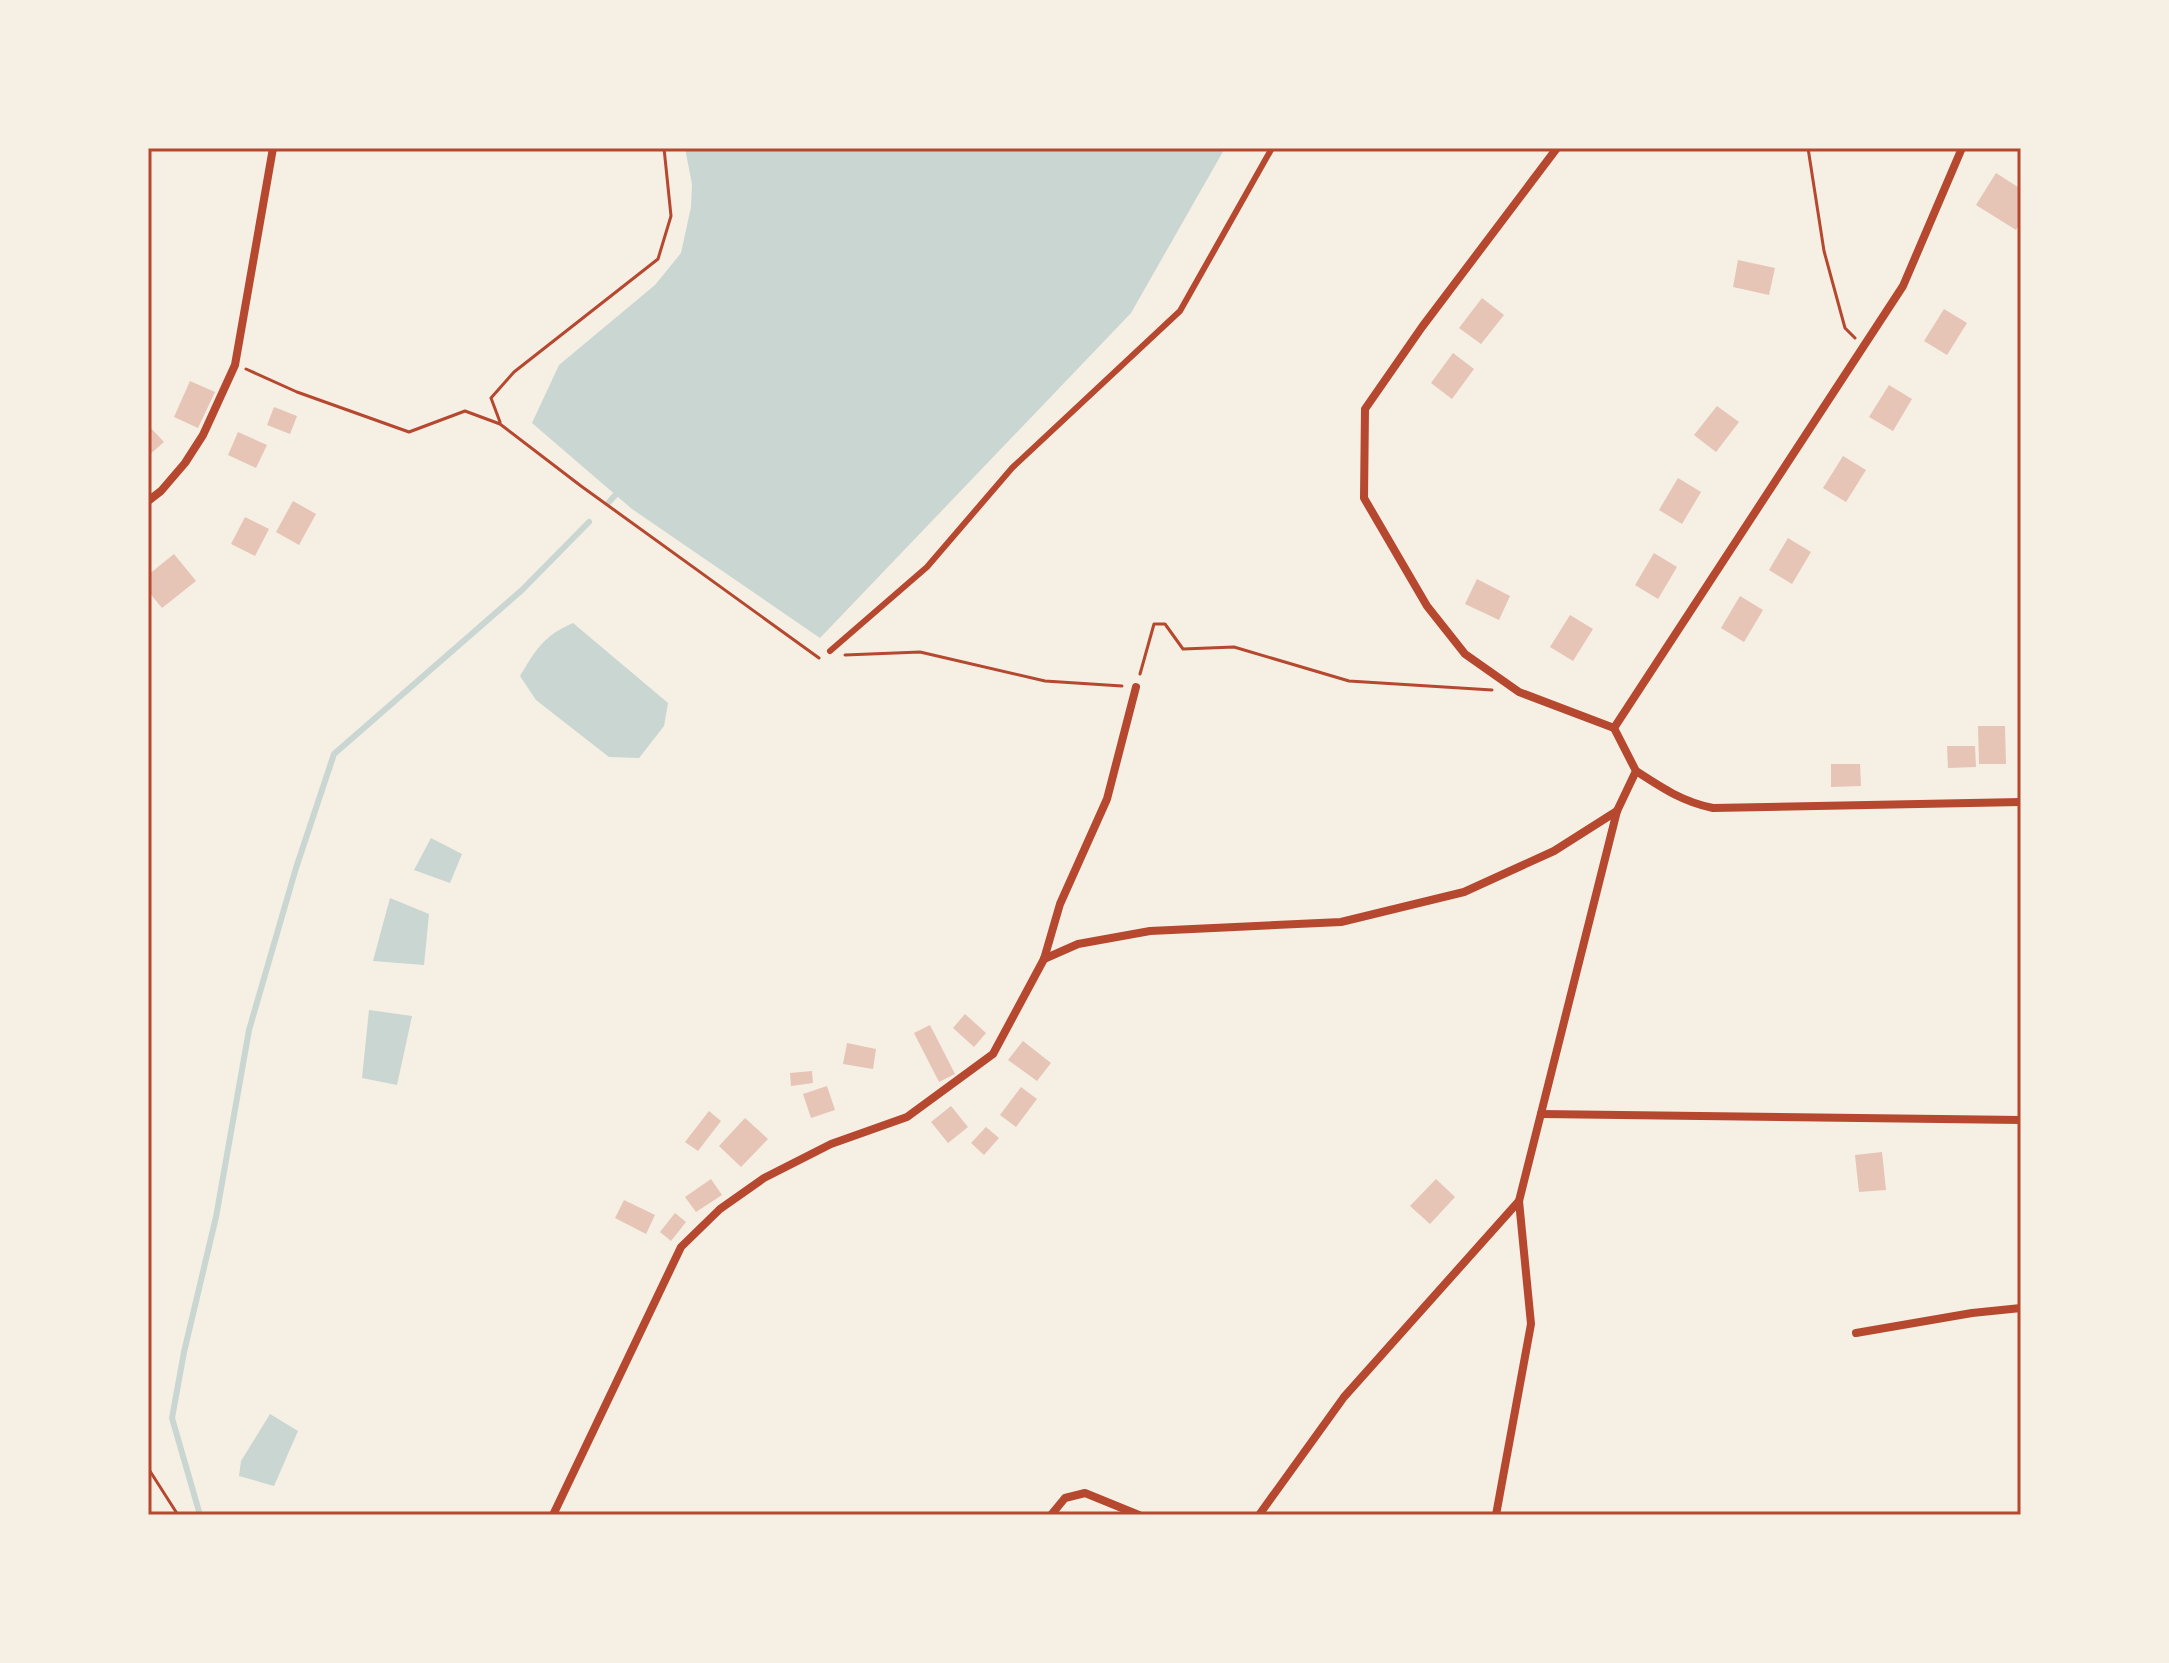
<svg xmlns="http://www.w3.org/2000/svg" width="2169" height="1663" font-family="'DM Sans',sans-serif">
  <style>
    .water { fill: #c9d6d2 }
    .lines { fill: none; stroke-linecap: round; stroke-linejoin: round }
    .stream { stroke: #c9d6d2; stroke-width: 6 }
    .building { fill: #e6c5b7 }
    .path { stroke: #b5482f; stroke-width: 3 }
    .service { stroke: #b5482f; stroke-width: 6 }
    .minor { stroke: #b5482f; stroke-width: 8 }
    .neatline { fill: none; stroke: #b5482f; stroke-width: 3 }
  </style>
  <rect width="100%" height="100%" fill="#f6efe4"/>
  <g class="water">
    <polygon points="685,148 1225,148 1131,313 820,638 632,509 532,423 559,365 655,285 681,253 691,207 692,184"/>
    <path d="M573 623 668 703 664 726 639 758 609 757 536 700 520 676C536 650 543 636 573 623Z"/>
    <polygon points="431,838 462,854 450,883 414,870"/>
    <polygon points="390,898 429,914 424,965 373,961"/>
    <polygon points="369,1010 412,1016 397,1085 362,1078"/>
    <polygon points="270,1414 298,1431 274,1486 239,1476 241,1461"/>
  </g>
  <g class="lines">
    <g class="stream">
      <polyline points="609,502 620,490"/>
      <polyline points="200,1515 172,1418 184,1352 216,1217 249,1030 296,868 334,754 522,590 589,522"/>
    </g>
  </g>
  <g class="building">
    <polygon points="1996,173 2021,189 2021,221 2016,230 1976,205"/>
    <polygon points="1738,260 1775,268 1769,295 1733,287"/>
    <polygon points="1482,298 1504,315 1481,344 1459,328"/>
    <polygon points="1944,309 1967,323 1947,355 1924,341"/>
    <polygon points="1453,353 1474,369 1452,399 1431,383"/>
    <polygon points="190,381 215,392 198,428 174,417"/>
    <polygon points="1889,385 1912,399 1893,431 1869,417"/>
    <polygon points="1717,406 1739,422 1716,452 1694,435"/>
    <polygon points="274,407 297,416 290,434 267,425"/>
    <polygon points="148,425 164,442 148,456"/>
    <polygon points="238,432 267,445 256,468 228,455"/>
    <polygon points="1843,456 1866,470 1846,502 1823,488"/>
    <polygon points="1678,478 1701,492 1682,524 1659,510"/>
    <polygon points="293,501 316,514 299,545 276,532"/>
    <polygon points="245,517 269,529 255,556 231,544"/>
    <polygon points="1788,538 1811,552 1792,584 1769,570"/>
    <polygon points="1654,553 1677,567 1658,599 1635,585"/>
    <polygon points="174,554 196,581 162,608 148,591 148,575"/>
    <polygon points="1477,579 1510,596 1499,620 1465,604"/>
    <polygon points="1740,596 1763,610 1744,642 1721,628"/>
    <polygon points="1570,615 1593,629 1573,661 1550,647"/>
    <polygon points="1978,726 2005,726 2006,764 1979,764"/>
    <polygon points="1947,746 1975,746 1976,767 1948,768"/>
    <polygon points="1831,764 1860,764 1861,786 1831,787"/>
    <polygon points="965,1014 986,1033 974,1047 953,1028"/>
    <polygon points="930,1025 955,1074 939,1082 914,1033"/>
    <polygon points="1023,1041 1051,1063 1037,1081 1008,1060"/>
    <polygon points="847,1043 876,1049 873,1069 843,1064"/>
    <polygon points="812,1071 813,1083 791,1086 790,1073"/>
    <polygon points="827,1086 835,1110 811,1118 803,1094"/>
    <polygon points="1021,1087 1037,1099 1016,1127 1000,1115"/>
    <polygon points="951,1106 968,1127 948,1143 931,1122"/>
    <polygon points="709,1111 721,1121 698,1151 685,1142"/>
    <polygon points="745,1118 768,1139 741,1167 719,1146"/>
    <polygon points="986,1127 999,1138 984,1155 971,1143"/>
    <polygon points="1882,1152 1886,1190 1859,1192 1855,1155"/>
    <polygon points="711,1179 722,1195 696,1212 685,1197"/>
    <polygon points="1436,1179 1455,1197 1430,1224 1410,1206"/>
    <polygon points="624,1200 655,1215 646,1234 615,1218"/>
    <polygon points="675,1213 686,1222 671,1241 660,1232"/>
  </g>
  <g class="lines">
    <g class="path">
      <polyline points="1808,148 1824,251 1845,328 1855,338"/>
      <polyline points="246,369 297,392 409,432 465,411 500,424 581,486 819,658"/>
      <polyline points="500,422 491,398 514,372 658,259 671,216 664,148"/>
      <polyline points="845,655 920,652 1045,681 1122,686"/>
      <polyline points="1140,674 1154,624 1165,624 1183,649 1234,647 1349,681 1492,690"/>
      <polyline points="148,1468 178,1515"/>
    </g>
    <polyline class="service" points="830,651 927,567 1012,468 1180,311 1272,148"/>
    <g class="minor">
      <polyline points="1557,148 1422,327 1365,409 1364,498 1427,606 1465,654 1519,692 1614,728"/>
      <polyline points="148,501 161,491 185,463 203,435 235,365 273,148"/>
      <polyline points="1614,728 1903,286 1962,148"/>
      <path d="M1636 771C1662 788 1683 802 1713 808L2021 802"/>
      <polyline points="1044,959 1078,944 1150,931 1341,922 1464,892 1554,851 1617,811"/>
      <polyline points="1541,1114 2021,1120"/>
      <polyline points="1856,1333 1972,1313 2021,1308"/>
      <polyline points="553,1515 681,1247 720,1209 764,1178 831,1144 907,1117 993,1054 1044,959 1060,904 1107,799 1136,687"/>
      <polyline points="1051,1515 1065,1498 1085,1493 1139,1515"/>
      <polyline points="1259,1515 1344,1397 1519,1201"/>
      <polyline points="1496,1515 1531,1324 1519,1201 1617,811 1636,771 1614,728"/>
    </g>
  </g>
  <rect width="2169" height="1663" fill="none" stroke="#f6efe4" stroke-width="300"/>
  <rect x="150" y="150" width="1869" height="1363" class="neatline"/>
</svg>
